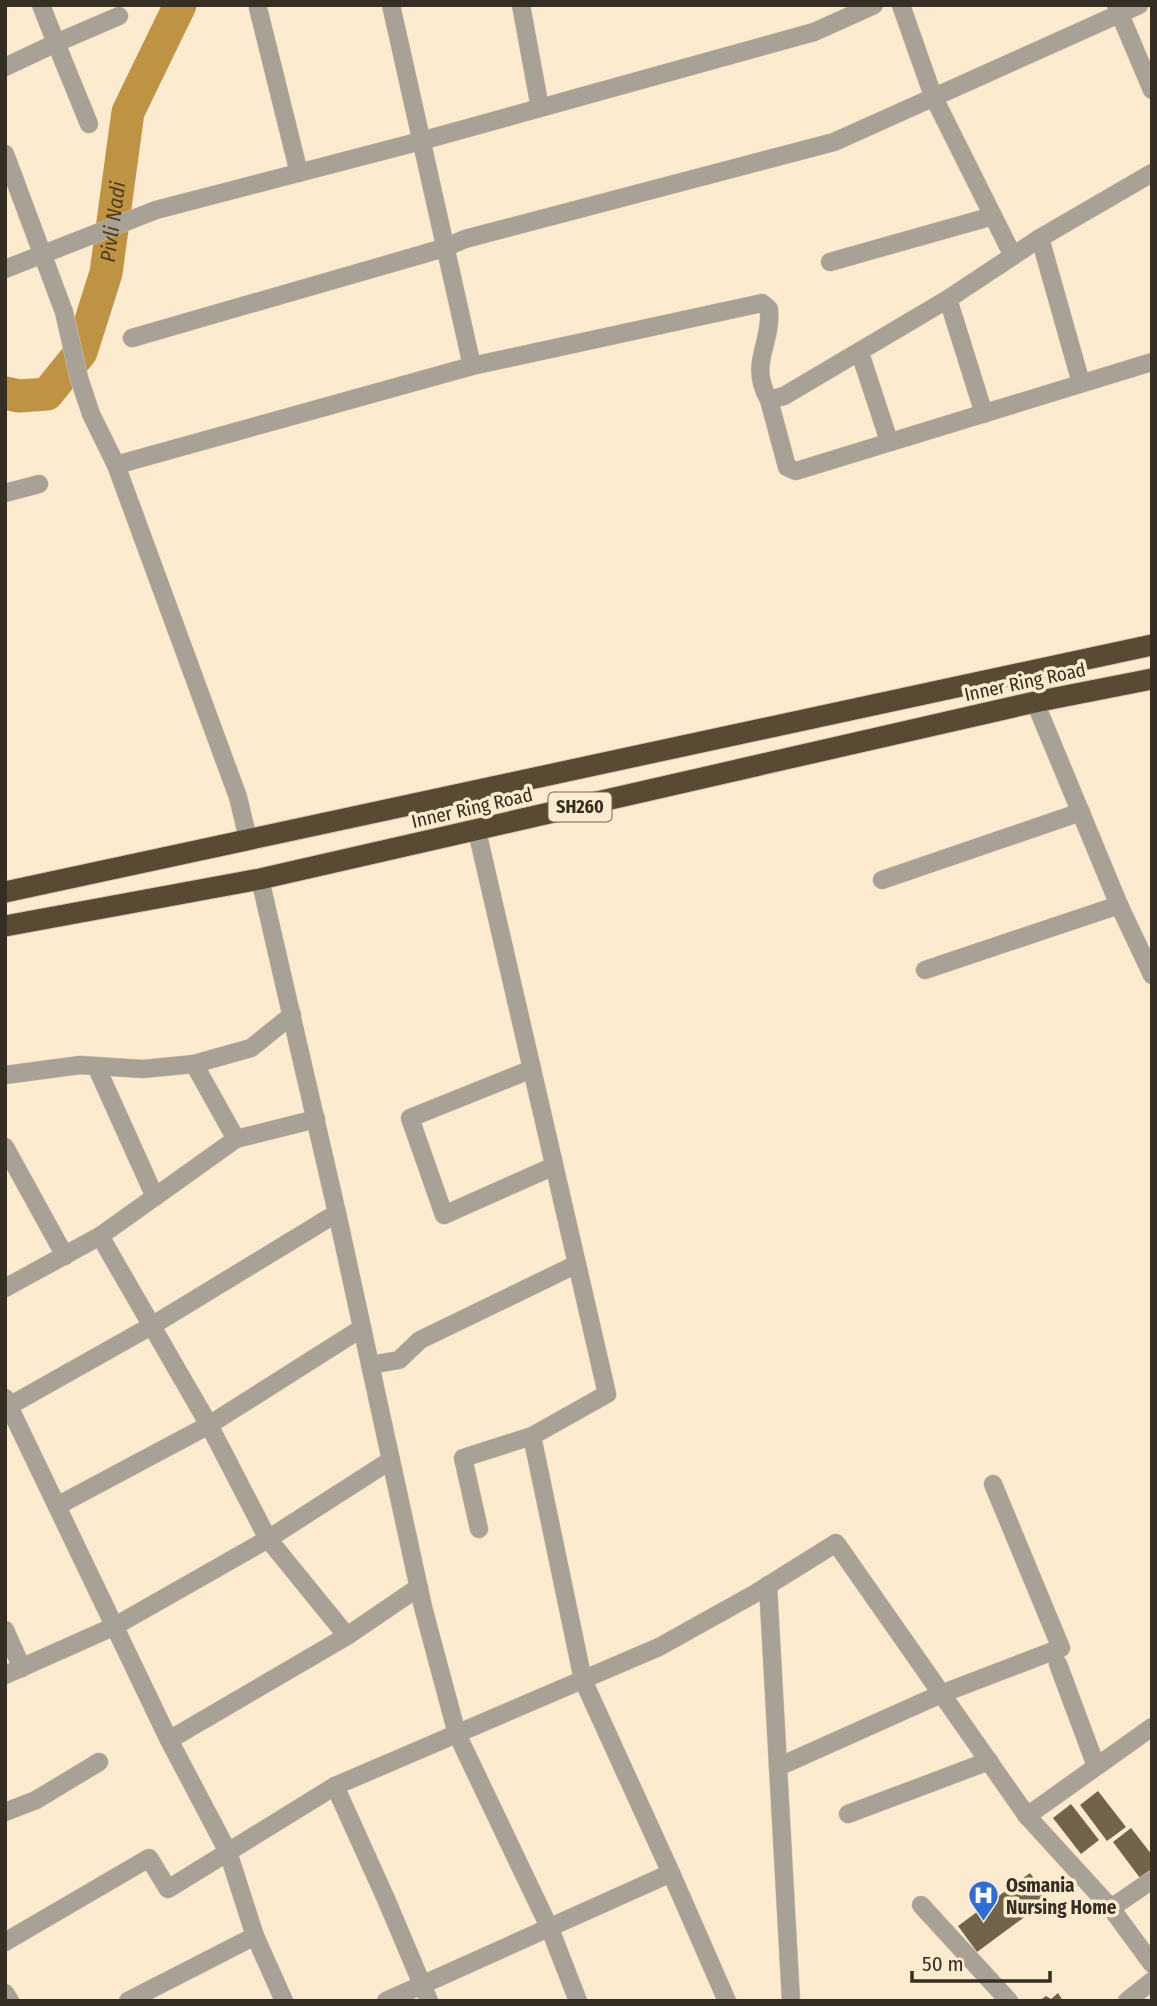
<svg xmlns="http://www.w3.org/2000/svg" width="1157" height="2006" font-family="'Fira Sans Condensed',sans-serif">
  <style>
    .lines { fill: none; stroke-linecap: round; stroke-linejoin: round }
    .river { stroke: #be9343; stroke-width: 33 }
    .building { fill: #72644b }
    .street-casing { stroke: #d8c9b0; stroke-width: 19 }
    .highway-casing { stroke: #d8c9b0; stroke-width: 23 }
    .street { stroke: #a8a195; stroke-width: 18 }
    .highway { stroke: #594b33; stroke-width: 21 }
    .labels { text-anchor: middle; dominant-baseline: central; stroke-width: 7; stroke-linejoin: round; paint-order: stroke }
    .shield { fill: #fcebcf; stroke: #716757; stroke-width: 2 }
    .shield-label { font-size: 18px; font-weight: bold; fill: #352e23 }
    .street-label { font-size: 19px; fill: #352e23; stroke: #fcebcf }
    .poi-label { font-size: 19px; font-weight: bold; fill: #352e23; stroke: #fcebcf; text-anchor: start }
    .water-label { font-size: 21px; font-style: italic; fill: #4d3b19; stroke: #fcebcf }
  </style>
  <rect width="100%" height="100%" fill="#fcebcf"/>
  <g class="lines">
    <path class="river" id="s1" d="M5 393 19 396 47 394 81 352 106 273 128 112 180 5"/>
  </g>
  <g class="building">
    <polygon points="1098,1791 1126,1827 1107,1841 1080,1805"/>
    <polygon points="1071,1804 1099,1840 1081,1854 1053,1818"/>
    <polygon points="1131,1828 1152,1855 1152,1869 1140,1878 1113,1842"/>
    <polygon points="1030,1873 1049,1899 977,1952 958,1926"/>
    <polygon points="1058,1993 1063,2001 1039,2001 1046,1996 1051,1999"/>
  </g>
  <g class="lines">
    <defs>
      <g id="street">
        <polyline points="391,5 472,366"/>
        <polyline points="521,5 540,108"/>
        <polyline points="901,5 933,96 1013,256"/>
        <polyline points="1116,5 1152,90"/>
        <polyline points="258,8 299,173"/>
        <polyline points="5,67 56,43 41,5"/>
        <polyline points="89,124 56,43 119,16"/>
        <polyline points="5,154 64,312 79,378 91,414 116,465"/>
        <polyline points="1040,238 1081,383"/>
        <polyline points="830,262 993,216"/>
        <polyline points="5,269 156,210 421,141 814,32 874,5"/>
        <polyline points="948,299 984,414"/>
        <polyline points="132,338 444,248 465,239 834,142 1139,5"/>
        <polyline points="860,353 889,441"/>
        <polyline points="769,400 787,467 796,471 1152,362"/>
        <polyline points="5,493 39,484"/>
        <path d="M248 839 238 797 116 465 472 366 762 303 769 309C772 346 748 363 769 400L784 396 948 299 1040 238 1152 173"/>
        <polyline points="260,879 337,1213 423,1607 457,1734 550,1929 578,2001"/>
        <polyline points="882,880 1081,812"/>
        <polyline points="1119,905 1152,975"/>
        <polyline points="925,970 1119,905 1035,702"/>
        <polyline points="194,1064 251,1048 292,1015"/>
        <polyline points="96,1066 155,1197"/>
        <polyline points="532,1069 410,1118 444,1215 554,1166"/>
        <polyline points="5,1075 80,1065 143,1069 194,1064 236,1139"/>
        <polyline points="5,1147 65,1256"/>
        <polyline points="100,1236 209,1425 268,1539 347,1636"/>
        <polyline points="5,1288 100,1236 236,1139 316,1119"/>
        <polyline points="370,1365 399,1360 420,1340 577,1264"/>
        <polyline points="5,1398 169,1740 228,1852 168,1889 149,1858 5,1942"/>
        <polyline points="9,1406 153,1325 337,1213"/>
        <polyline points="57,1506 209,1425 362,1328"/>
        <polyline points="479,1529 463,1458 532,1436"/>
        <polyline points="768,1585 791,2001"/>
        <polyline points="5,1630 22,1668"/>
        <polyline points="1058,1664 1096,1766"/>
        <polyline points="5,1675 115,1626 268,1539 391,1460"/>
        <polyline points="1152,1727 1027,1816 1111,1908 1152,1964"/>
        <polyline points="169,1740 347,1636 419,1587"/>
        <polyline points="778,1767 941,1694 1061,1648 993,1484"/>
        <polyline points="335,1786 386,1899 429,2001"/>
        <polyline points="5,1812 36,1800 99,1762"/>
        <polyline points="848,1814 989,1761"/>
        <polyline points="671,1873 727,2001"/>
        <polyline points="921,1905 1009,2001"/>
        <polyline points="1111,1908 1152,1880"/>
        <polyline points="5,1993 10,2001"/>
        <polyline points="128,2001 255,1936"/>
        <polyline points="284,2001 255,1936 228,1852 335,1786 659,1647 756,1593 836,1543 1027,1816"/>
        <polyline points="386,2001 671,1873 583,1680 532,1436 607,1394 477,831"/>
        <polyline points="1127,2001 1152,1981"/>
      </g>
      <g id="highway">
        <polyline points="5,892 1152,645"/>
        <polyline points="5,926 260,879 1035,702 1152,679"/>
      </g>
    </defs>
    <use href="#street" class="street-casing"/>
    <use href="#highway" class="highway-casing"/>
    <use href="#street" class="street"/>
    <use href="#highway" class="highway"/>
  </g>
  <defs>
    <symbol id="hospital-pin" viewBox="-11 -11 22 30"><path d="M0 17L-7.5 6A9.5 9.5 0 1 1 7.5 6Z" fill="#2e6edb" stroke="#fcebcf"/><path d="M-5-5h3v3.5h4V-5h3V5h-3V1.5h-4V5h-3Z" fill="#fff"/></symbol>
  </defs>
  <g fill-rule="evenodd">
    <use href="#hospital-pin" x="966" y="1878" width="35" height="47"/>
  </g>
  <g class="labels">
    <rect class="shield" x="548.5" y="792.5" width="63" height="29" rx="5"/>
    <g class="shield-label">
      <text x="580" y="807">SH260</text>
    </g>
    <g class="street-label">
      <text transform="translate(1025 682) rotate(-12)">Inner Ring Road</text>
      <text transform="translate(472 808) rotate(-13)">Inner Ring Road</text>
    </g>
    <g class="poi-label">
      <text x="1006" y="1885">Osmania<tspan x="1006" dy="22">Nursing Home</tspan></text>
    </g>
    <g class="water-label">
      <text stroke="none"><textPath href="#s1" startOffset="231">Pivli Nadi</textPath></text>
    </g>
  </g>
  <rect width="1157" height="2006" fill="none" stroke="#352e23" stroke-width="14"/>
  <path d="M912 1971v10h138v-10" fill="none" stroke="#352e23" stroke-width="3.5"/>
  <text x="922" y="1971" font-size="21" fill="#352e23" stroke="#fcebcf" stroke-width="5" paint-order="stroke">50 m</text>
</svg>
